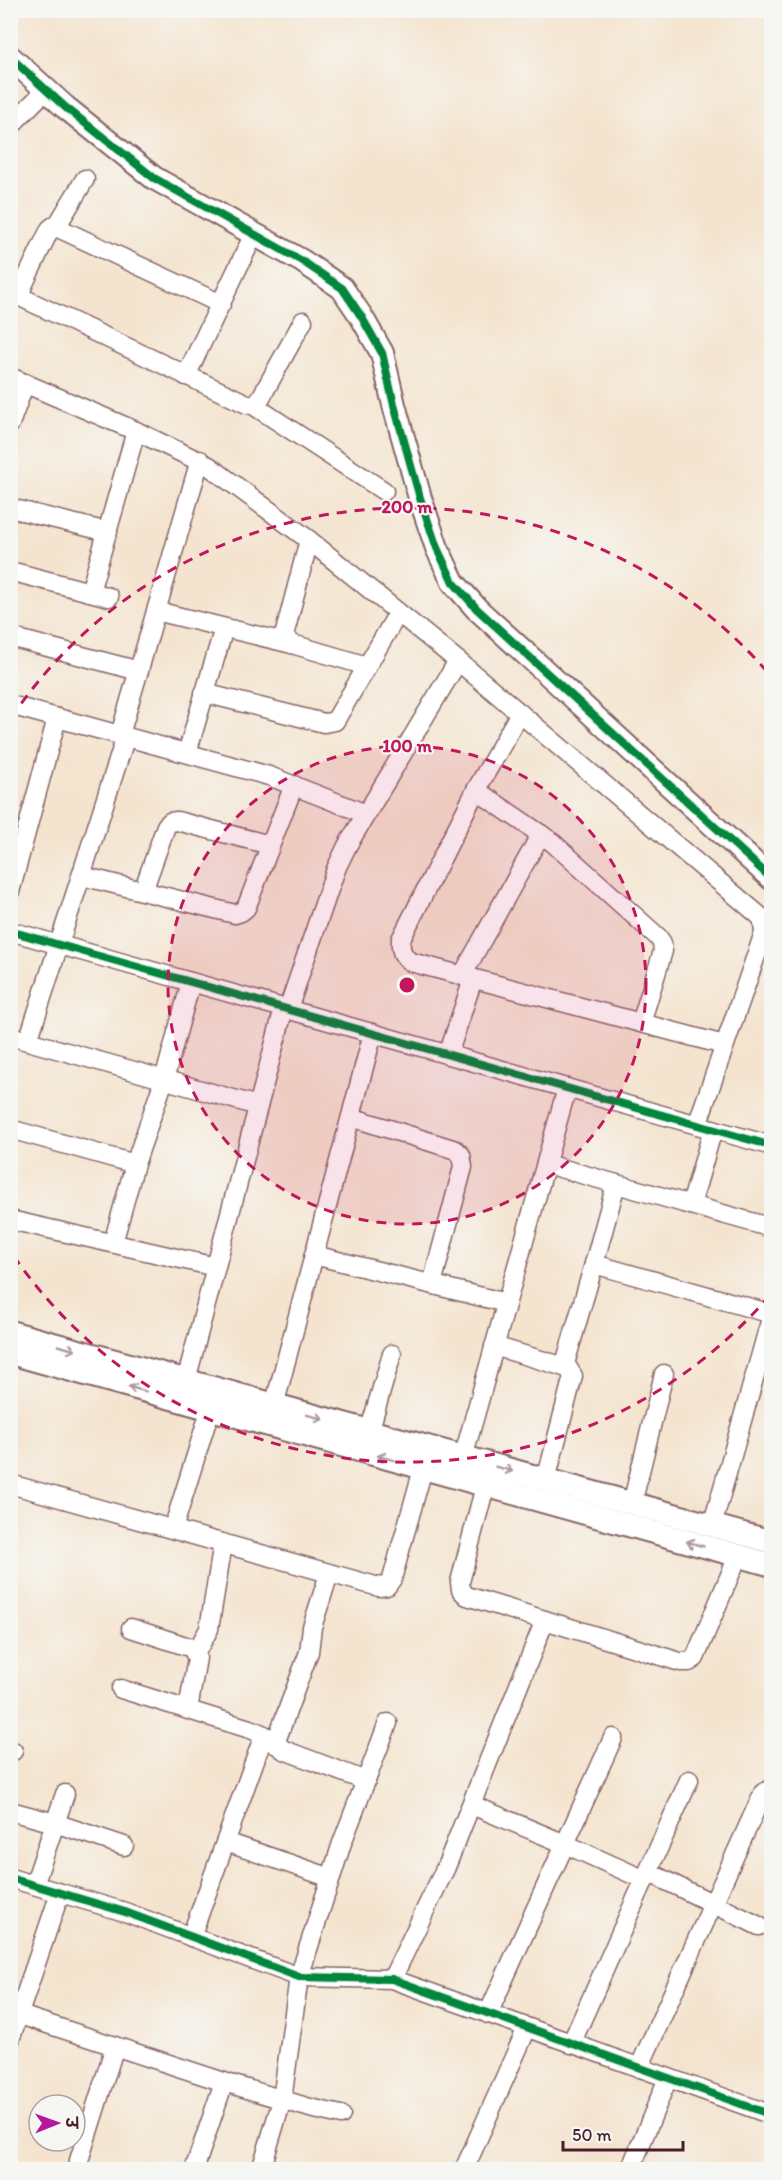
<svg xmlns="http://www.w3.org/2000/svg" width="782" height="2180" font-family="Itim,'Playpen Sans Deva',sans-serif">
  <style>
    .lines { fill: none; stroke-linecap: round; stroke-linejoin: round }
    .minor-casing { stroke: #866464; stroke-width: 21 }
    .tertiary-casing { stroke: #866464; stroke-width: 26 }
    .minor { stroke: #fff; stroke-width: 18 }
    .tertiary { stroke: #fff; stroke-width: 22 }
    .cycleway-casing { stroke: #f6f6f2; stroke-width: 11 }
    .cycleway { stroke: #00873e; stroke-width: 8 }
    .oneway { stroke: #ae9aa0 }
    .ring { fill: none; stroke: #c2185b; stroke-width: 3; stroke-dasharray: 10 8 }
    .centre { fill: #c2185b; stroke: #f6f6f2; stroke-width: 3 }
    .ring-label { font-size: 18px; text-anchor: middle; font-weight: bold; fill: #c2185b; stroke: #f6f6f2; stroke-width: 4.5; stroke-linejoin: round; paint-order: stroke }
  </style>
  <rect width="100%" height="100%" fill="#f6f6f2"/>
  <filter id="ink" filterUnits="userSpaceOnUse"><feTurbulence type="fractalNoise" baseFrequency=".0167" numOctaves="2"/><feDisplacementMap in="SourceGraphic" scale="12" xChannelSelector="R" yChannelSelector="G"/><feConvolveMatrix kernelMatrix="1 2 1 2 8 2 1 2 1" color-interpolation-filters="sRGB"/></filter>
  <filter id="wash" filterUnits="userSpaceOnUse"><feTurbulence type="fractalNoise" baseFrequency=".008" numOctaves="4" result="noise"/><feDisplacementMap in="SourceGraphic" scale="24" xChannelSelector="R" yChannelSelector="G"/><feGaussianBlur stdDeviation="1.35" result="paint"/><feColorMatrix in="noise" values="0 0 0 0 0 0 0 0 0 0 0 0 0 0 0 0 0 1.4 0 .05"/><feComposite in="paint" operator="in"/></filter>
  <g filter="url(#wash)">
    <rect width="100%" height="100%" fill="#f4e4cf"/>
  </g>
  <g filter="url(#ink)">
    <g class="lines">
      <defs>
        <g id="minor">
          <polyline points="10,128 17,119 46,90"/>
          <polyline points="54,226 58,224 85,179"/>
          <polyline points="10,292 247,404 253,405 259,401 303,321"/>
          <polyline points="18,296 50,229 54,226 221,304"/>
          <polyline points="186,376 254,234"/>
          <polyline points="10,377 136,431 209,466 309,540 458,661 761,917 763,922 764,933 697,1125"/>
          <polyline points="253,405 384,491"/>
          <polyline points="10,424 25,383"/>
          <polyline points="10,508 108,532"/>
          <polyline points="309,540 285,632 285,637 292,644 367,666"/>
          <polyline points="10,571 109,597"/>
          <polyline points="90,592 136,431"/>
          <polyline points="156,611 292,644"/>
          <polyline points="10,637 139,671"/>
          <polyline points="204,693 324,723 335,721 398,613"/>
          <polyline points="10,705 269,776 366,814"/>
          <path d="M520 713 476 790 401 939C400 950 402 956 411 962L724 1045"/>
          <polyline points="120,735 200,460"/>
          <polyline points="187,753 224,628"/>
          <polyline points="476,790 552,842 658,937 662,943 663,951 641,1023"/>
          <polyline points="82,876 235,914 241,912 246,908 294,785"/>
          <polyline points="143,891 166,826 170,822 177,821 270,845"/>
          <polyline points="10,892 57,718"/>
          <polyline points="10,931 772,1146"/>
          <polyline points="462,976 541,834"/>
          <polyline points="288,1009 336,869 347,846 458,661"/>
          <polyline points="10,1036 258,1106"/>
          <polyline points="28,1041 126,736"/>
          <polyline points="448,1055 473,979"/>
          <polyline points="351,1117 456,1150 461,1155 463,1167 432,1284"/>
          <polyline points="10,1131 17,1131 135,1164"/>
          <polyline points="546,1164 772,1228"/>
          <polyline points="691,1205 713,1129"/>
          <polyline points="10,1220 216,1267"/>
          <polyline points="113,1243 135,1164 164,1080 191,982"/>
          <polyline points="314,1255 506,1303"/>
          <polyline points="594,1264 772,1314"/>
          <polyline points="494,1346 568,1368 573,1376 546,1480"/>
          <polyline points="564,1367 594,1264 616,1184"/>
          <polyline points="183,1392 284,1008"/>
          <polyline points="274,1406 373,1033"/>
          <polyline points="369,1432 392,1354"/>
          <polyline points="463,1458 567,1088"/>
          <polyline points="10,1484 379,1587 387,1586 392,1579 423,1469"/>
          <polyline points="485,1486 460,1582 461,1590 467,1596 680,1662 689,1662 695,1658 738,1556"/>
          <polyline points="632,1504 664,1374"/>
          <polyline points="712,1526 772,1315"/>
          <polyline points="173,1529 214,1398"/>
          <polyline points="131,1628 192,1648 197,1658 188,1710"/>
          <polyline points="196,1652 209,1629 223,1543"/>
          <polyline points="121,1689 253,1730 264,1735 284,1750 366,1781"/>
          <polyline points="275,1744 309,1652 312,1627 329,1574"/>
          <polyline points="10,1751 13,1751"/>
          <polyline points="472,1805 565,1844 645,1880"/>
          <polyline points="10,1811 55,1823 124,1846"/>
          <polyline points="226,1842 331,1878"/>
          <polyline points="648,1872 759,1926"/>
          <polyline points="10,1878 125,1912 299,1977 392,1979 772,2115"/>
          <polyline points="34,1885 65,1794"/>
          <polyline points="191,1937 264,1735"/>
          <polyline points="392,1979 446,1867 545,1620"/>
          <polyline points="488,2014 613,1738"/>
          <polyline points="20,2015 224,2082"/>
          <polyline points="10,2040 60,1893"/>
          <polyline points="571,2044 689,1780"/>
          <polyline points="639,2068 763,1793 772,1788"/>
          <polyline points="76,2170 115,2046"/>
          <polyline points="194,2170 224,2082 310,2108 341,2115"/>
          <polyline points="261,2170 282,2100 299,1977 342,1843 388,1723"/>
          <polyline points="464,2170 527,2028"/>
          <polyline points="630,2170 668,2078"/>
        </g>
        <g id="tertiary">
          <polyline points="10,57 65,107 154,178 302,261 342,288 361,316 382,353 394,405 420,498 437,548 453,582 477,609 772,879"/>
          <polyline points="10,1332 772,1542"/>
          <polyline points="10,1353 772,1565"/>
        </g>
      </defs>
      <use href="#minor" class="minor-casing"/>
      <use href="#tertiary" class="tertiary-casing"/>
      <use href="#minor" class="minor"/>
      <use href="#tertiary" class="tertiary"/>
      <defs>
        <g id="cycleway">
          <polyline points="10,57 65,107 154,178 302,261 342,288 361,316 382,353 394,405 420,498 437,548 453,582 477,609 772,879"/>
          <polyline points="10,931 772,1146"/>
          <polyline points="10,1878 125,1912 299,1977 392,1979 772,2115"/>
        </g>
      </defs>
      <use href="#cycleway" class="cycleway-casing"/>
      <use href="#cycleway" class="cycleway"/>
    </g>
    <defs><path id="oneway-shaft" d="M-6 0H5M1.5-3L5.5 0L1.5 3" fill="none" stroke-width="1.6" stroke-linecap="round" stroke-linejoin="round" transform="scale(1.5)"/></defs>
    <g class="oneway">
      <use href="#oneway-shaft" transform="translate(67 1348) rotate(16)"/>
      <use href="#oneway-shaft" transform="translate(137 1389) rotate(-164)"/>
      <use href="#oneway-shaft" transform="translate(315 1417) rotate(15)"/>
      <use href="#oneway-shaft" transform="translate(386 1458) rotate(-165)"/>
      <use href="#oneway-shaft" transform="translate(504 1469) rotate(15)"/>
      <use href="#oneway-shaft" transform="translate(695 1544) rotate(-164)"/>
    </g>
  </g>
  <circle cx="407" cy="985" r="239" fill="#c2185b" fill-opacity=".12"/>
  <g class="ring">
    <circle cx="407" cy="985" r="239"/>
    <path d="M770 1295A478 478 0 0 1 11 1252M11 718A478 478 0 0 1 770 675"/>
  </g>
  <circle cx="407" cy="985" r="9" class="centre"/>
  <g class="ring-label">
    <text x="407" y="513">200 m</text>
    <text x="407" y="752">100 m</text>
  </g>
  <rect width="782" height="2180" fill="none" stroke="#f6f6f2" stroke-width="36"/>
  <g transform="translate(57 2123) rotate(89)"><circle r="28" fill="#f6f6f2" stroke="#b1a0a2" stroke-width="1.5"/>
  <path d="M0-4.5L10 22L0 15L-10 22Z" fill="#b5179e"/>
  <text y="-9" font-size="16" font-weight="bold" text-anchor="middle" fill="#4a1f2b">उ</text>
  </g>
  <path d="M563 2141v9h120v-9" fill="none" stroke="#4a1f2b" stroke-width="3"/>
  <text x="572" y="2141" font-size="18" fill="#4a1f2b" stroke="#f6f6f2" stroke-width="4.5" paint-order="stroke">50 m</text>
</svg>
